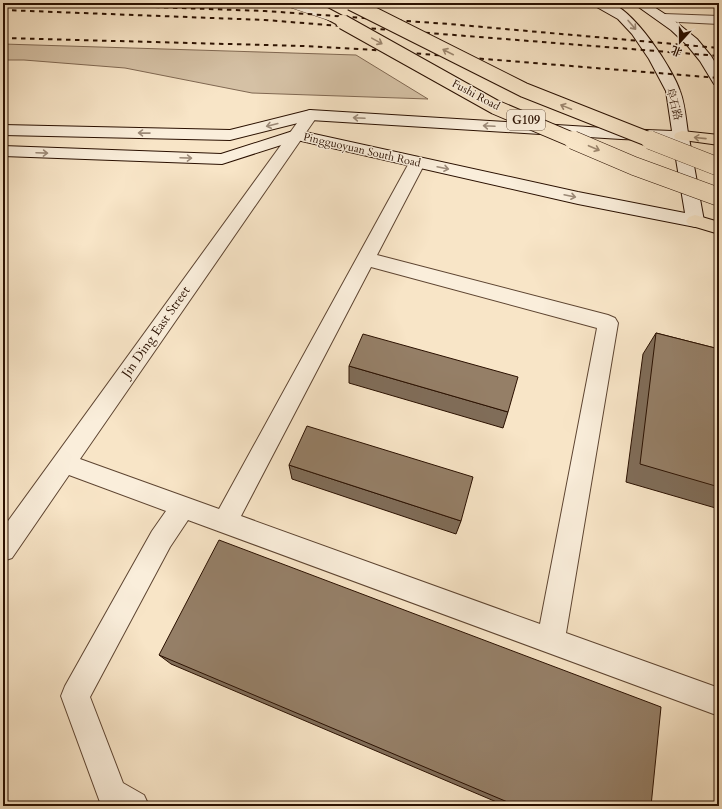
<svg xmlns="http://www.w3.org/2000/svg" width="722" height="809" font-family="Cardo,'Noto Serif SC',serif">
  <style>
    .green { fill: #d5c1a5; stroke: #806852 }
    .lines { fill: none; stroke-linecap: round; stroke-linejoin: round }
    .service-casing { stroke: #5e4532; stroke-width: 1 }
    .minor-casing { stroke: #5e4532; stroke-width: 2 }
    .tertiary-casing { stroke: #5e4532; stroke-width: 2 }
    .secondary-casing { stroke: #2a1000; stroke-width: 2 }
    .primary-casing { stroke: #2a1000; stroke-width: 2 }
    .trunk-casing { stroke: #2a1000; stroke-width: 2 }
    .service { fill: #faeedb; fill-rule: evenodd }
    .minor { fill: #faeedb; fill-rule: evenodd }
    .tertiary { fill: #faeedb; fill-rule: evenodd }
    .secondary { fill: #faeedb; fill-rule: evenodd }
    .primary { fill: #f8e5c7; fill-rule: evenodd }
    .trunk { fill: #f8e5c7; fill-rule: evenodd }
    .rail { stroke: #2a1000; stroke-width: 2; stroke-dasharray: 4.5 4.5; stroke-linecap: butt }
    .trunk-bridge-far1-casing { stroke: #2a1000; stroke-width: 16; stroke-linecap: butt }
    .trunk-bridge-casing { stroke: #2a1000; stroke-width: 19; stroke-linecap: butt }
    .trunk-bridge-far1 { stroke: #f8e5c7; stroke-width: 14 }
    .trunk-bridge { stroke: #f8e5c7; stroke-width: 18 }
    .wall { fill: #806d59; stroke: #2a1000 }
    .building { fill: #957f67; stroke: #2a1000 }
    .oneway { stroke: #9c8a78 }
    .oneway2 { stroke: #9b856d }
    .labels { text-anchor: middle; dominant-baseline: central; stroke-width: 3; stroke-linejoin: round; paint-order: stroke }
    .far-street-label { font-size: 11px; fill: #2a1000; stroke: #faeedb }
    .shield { fill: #faeedb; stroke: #685342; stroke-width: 1 }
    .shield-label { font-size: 12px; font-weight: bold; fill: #2a1000 }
    .street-label { font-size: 13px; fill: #2a1000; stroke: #faeedb }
  </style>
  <rect width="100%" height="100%" fill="#f8e5c7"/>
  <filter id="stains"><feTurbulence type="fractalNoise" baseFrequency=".005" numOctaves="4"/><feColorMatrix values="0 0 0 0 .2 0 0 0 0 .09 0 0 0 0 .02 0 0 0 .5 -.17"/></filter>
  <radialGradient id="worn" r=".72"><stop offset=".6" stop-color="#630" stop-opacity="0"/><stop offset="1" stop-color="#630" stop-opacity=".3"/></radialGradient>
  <polygon class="green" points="3,44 356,55 428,99 252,93 125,68 24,60 3,60"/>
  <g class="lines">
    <defs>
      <polygon id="service" points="282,3 295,3 337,17 339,19 337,21 331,21 283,5"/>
      <path id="minor" d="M310 110 315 112 318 115 80 459 219 509 409 163 411 159 417 158 423 159 425 163 377 255 608 315 615 318 618 323 566 633 719 688V716L188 520 170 547 90 697 123 783 144 795 149 806 101 805 61 696 65 686 152 531 166 511 69 475 12 558 3 561V528L305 112ZM371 267 597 328 540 624 241 516Z"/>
      <polygon id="tertiary" points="664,14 719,16 719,24 659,21 657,18 659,15"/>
      <g id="secondary">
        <path d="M594 3C598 3 604 2 609 3 633 8 673 69 680 91 685 104 686 120 688 133L690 136 689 138 704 221 701 225 695 227 578 204 297 140 222 164 3 156V146L221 154 296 130 578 192 685 213 673 141 621 139 310 120 230 140 3 135V125L230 130 310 110 621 129 672 131 666 91 649 59 632 34 618 19 595 6Z"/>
        <polygon points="633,3 648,3 671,18 697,39 711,56 719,69 719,85 714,84 700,61 687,45 671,30"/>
      </g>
      <g id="primary">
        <polygon points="682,131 719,135 719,145 676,139 674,136 676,133"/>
        <polygon points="695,215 719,222 719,234 689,225 686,221 689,217"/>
      </g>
      <polygon id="trunk" points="302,3 318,3 348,19 350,22 348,25 338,25 303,6"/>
    </defs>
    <use href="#service" class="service-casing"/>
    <use href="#minor" class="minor-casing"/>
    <use href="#tertiary" class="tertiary-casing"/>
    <use href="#secondary" class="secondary-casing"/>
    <use href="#primary" class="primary-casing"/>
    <use href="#trunk" class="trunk-casing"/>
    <use href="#service" class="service"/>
    <use href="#minor" class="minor"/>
    <use href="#tertiary" class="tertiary"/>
    <use href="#secondary" class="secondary"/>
    <use href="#primary" class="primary"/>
    <use href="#trunk" class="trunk"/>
    <g class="rail">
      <polyline points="38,3 265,11 449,24 719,48"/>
      <polyline points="3,10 265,20 719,56"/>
      <polyline points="3,38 303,46 374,50 719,78"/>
    </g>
    <defs>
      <g id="trunk-bridge-far1">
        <polyline points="351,3 524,90 653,141"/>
        <polyline points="343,22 495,107 575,141"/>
      </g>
      <g id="trunk-bridge">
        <polyline points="573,140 634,166 719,197"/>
        <polyline points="650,140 719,167"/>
      </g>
    </defs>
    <use href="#trunk-bridge-far1" class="trunk-bridge-far1-casing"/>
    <use href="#trunk-bridge" class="trunk-bridge-casing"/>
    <use href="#trunk-bridge-far1" class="trunk-bridge-far1"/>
    <use href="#trunk-bridge" class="trunk-bridge"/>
  </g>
  <g class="wall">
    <polygon points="656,333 719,349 719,509 626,482 643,354"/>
    <polygon points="349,366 508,412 503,428 349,383"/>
    <polygon points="289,465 461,521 456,534 292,479"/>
    <polygon points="159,655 651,806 506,806 171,664"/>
  </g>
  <g class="building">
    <polygon points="656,333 719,349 719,487 640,464"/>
    <polygon points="363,334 518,377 508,412 349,366"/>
    <polygon points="307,426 473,477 461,521 289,465"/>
    <polygon points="219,540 661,707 651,806 517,806 159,655"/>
  </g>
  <defs><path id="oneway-shaft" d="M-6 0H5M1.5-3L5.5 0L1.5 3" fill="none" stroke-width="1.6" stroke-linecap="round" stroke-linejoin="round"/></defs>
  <g class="oneway">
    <use href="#oneway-shaft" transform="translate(632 25) rotate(49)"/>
    <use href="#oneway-shaft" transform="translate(359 118) rotate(-177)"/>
    <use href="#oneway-shaft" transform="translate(272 125) rotate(166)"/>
    <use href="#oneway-shaft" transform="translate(489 126) rotate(-177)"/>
    <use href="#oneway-shaft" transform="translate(144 133) rotate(-179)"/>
    <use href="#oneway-shaft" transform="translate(42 153) rotate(2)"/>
    <use href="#oneway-shaft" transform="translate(186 158) rotate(2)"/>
    <use href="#oneway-shaft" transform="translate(443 168) rotate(12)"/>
    <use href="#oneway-shaft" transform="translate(570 196) rotate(12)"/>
  </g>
  <g class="oneway2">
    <use href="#oneway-shaft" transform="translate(377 41) rotate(29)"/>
    <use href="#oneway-shaft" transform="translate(448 52) rotate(-153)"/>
    <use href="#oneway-shaft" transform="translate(566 107) rotate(-158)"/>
    <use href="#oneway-shaft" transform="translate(700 138) rotate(-174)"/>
    <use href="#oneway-shaft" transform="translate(594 148) rotate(23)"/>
  </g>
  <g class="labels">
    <g class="far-street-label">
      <text transform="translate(476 95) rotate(28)">Fushi Road</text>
      <text transform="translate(674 104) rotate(75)">阜石路</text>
      <text transform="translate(362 150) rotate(13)">Pingguoyuan South Road</text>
    </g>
    <rect class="shield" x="507" y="110" width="38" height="20" rx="3"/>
    <g class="shield-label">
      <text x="526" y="120">G109</text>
    </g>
    <g class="street-label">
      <text transform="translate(156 332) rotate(-55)">Jin Ding East Street</text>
    </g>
  </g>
  <rect width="722" height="809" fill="none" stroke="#f8e5c7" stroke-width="16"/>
  <rect x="4" y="4" width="714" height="801" fill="none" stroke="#2a1000" stroke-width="2"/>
  <rect x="8" y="8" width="706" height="793" fill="none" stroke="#2a1000"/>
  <g transform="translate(680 42) rotate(201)" stroke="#faeedb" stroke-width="3" paint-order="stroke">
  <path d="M0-3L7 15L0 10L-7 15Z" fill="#2a1000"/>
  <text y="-6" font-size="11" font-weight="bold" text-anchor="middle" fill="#2a1000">北</text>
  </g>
  <rect width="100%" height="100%" filter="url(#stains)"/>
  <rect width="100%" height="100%" fill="url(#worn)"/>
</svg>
